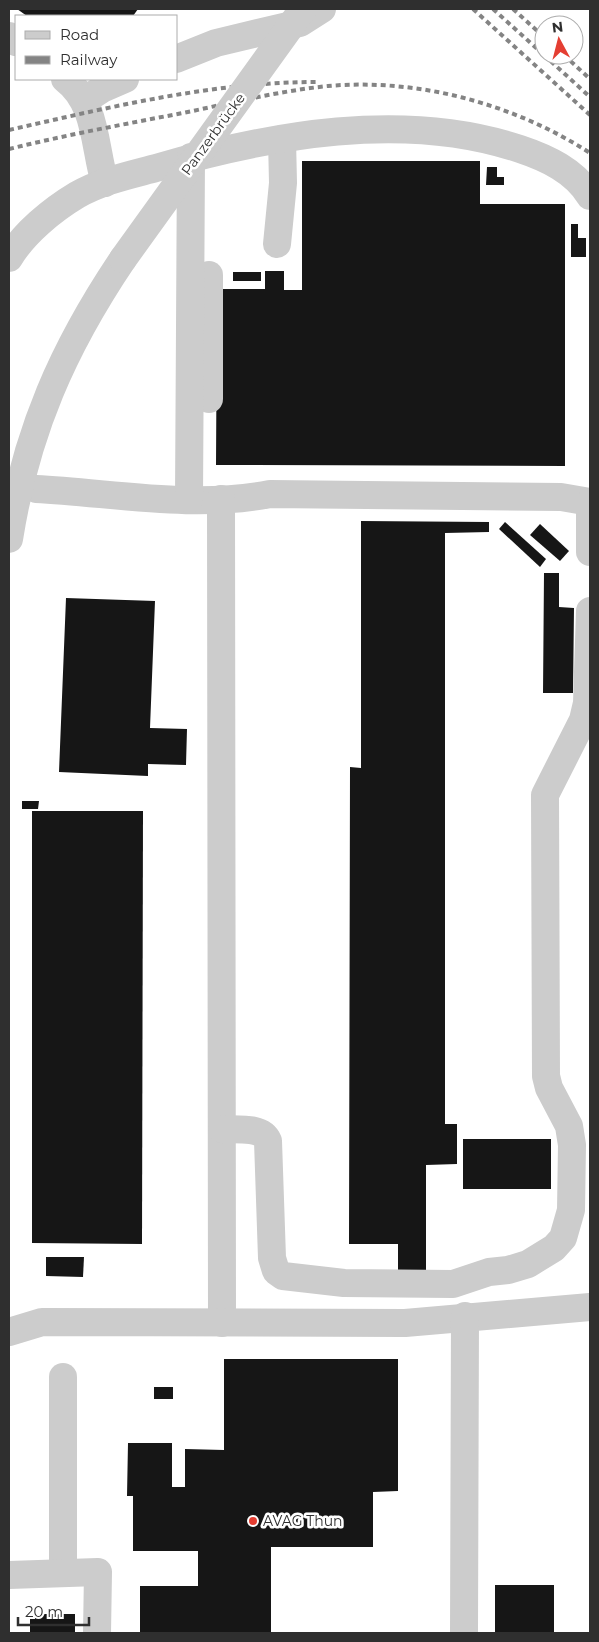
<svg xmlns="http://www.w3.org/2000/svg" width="599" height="1642" font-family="Montserrat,sans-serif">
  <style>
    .building { fill: #161616 }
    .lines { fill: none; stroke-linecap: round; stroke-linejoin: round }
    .minor { stroke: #ccc; stroke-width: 28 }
    .rail { stroke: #848484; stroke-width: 4; stroke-dasharray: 5 4; stroke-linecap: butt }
    .minor-bridge { stroke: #ccc; stroke-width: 28 }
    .poi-dot { fill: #e43e32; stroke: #fff; stroke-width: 2 }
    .labels { text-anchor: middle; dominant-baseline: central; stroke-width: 5; stroke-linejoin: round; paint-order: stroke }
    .street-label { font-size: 14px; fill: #2f2f2f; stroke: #fff }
    .poi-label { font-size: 14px; fill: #2f2f2f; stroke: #fff; text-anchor: start }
  </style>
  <rect width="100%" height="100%" fill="#fff"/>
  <g class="building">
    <polygon points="17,9 138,9 133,16 27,16"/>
    <polygon points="302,161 480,161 480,204 565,204 565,466 216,465 217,289 265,289 265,271 284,271 284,290 302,290"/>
    <polygon points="487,167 497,167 497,177 504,177 504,185 486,185"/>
    <polygon points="571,224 578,224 578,238 586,238 586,257 571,257"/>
    <rect x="233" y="272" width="28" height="9"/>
    <polygon points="361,521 489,522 489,532 445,533 445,1124 457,1124 457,1164 426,1165 426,1278 398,1278 398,1244 349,1244 350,767 361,768"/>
    <polygon points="505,522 546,559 540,567 499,529"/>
    <polygon points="540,524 569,551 560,561 530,535"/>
    <polygon points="544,573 559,573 559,607 574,608 573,693 543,693"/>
    <polygon points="66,598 155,601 150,728 187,729 186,765 148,764 148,776 59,772"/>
    <polygon points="22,801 39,801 38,809 22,809"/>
    <polygon points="32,811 143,811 142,1244 32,1243"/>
    <rect x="463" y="1139" width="88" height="50"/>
    <polygon points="46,1257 84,1257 83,1277 46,1276"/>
    <polygon points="224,1359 398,1359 398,1491 373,1492 373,1547 271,1547 271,1633 140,1633 140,1586 198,1586 198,1551 133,1551 133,1496 127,1496 128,1443 172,1443 172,1487 185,1487 185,1449 224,1450"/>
    <rect x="154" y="1387" width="19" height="12"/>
    <rect x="495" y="1585" width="59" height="48"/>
    <rect x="30" y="1614" width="45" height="19"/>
  </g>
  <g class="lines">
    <g class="minor">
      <polyline points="9,36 16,42"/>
      <polyline points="176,59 216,43 300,23 322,9"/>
      <path d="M65 79C97 103 94 147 105 183"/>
      <polyline points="85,100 102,89 125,79"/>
      <polyline points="277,244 283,183 282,139"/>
      <path d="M9 258C24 233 52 210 77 195 101 181 130 175 156 168 270 135 404 110 520 149 547 158 575 171 590 196"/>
      <polyline points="209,399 209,275"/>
      <path d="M36 489C113 493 194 509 270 494L561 497 590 502"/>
      <polyline points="189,499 191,157"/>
      <polyline points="221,499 222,1323"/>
      <polyline points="590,502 590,552"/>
      <path d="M9 539C26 432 63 348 123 259"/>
      <path d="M222 1129C236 1130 262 1126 268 1141L272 1258 276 1271 283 1276 344 1283 453 1284 489 1272 508 1270 528 1264 554 1248 563 1238 571 1210 572 1145 569 1126 549 1088 546 1076 545 795 583 720 587 703 590 611"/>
      <polyline points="9,1332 42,1322 405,1323 590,1307"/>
      <polyline points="63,1573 63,1377"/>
      <polyline points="9,1575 98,1572 97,1633"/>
      <polyline points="464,1633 465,1316"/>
    </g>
    <g class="rail">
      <polyline points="473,9 590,115"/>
      <polyline points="493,9 544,55"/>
      <polyline points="513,9 544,37"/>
      <polyline points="544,55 590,97"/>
      <polyline points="564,55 590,79"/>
      <path d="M9 130C111 107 212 82 317 82"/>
      <path d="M9 149C66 135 125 124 183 113 231 103 279 91 328 86 419 78 514 104 590 153"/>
    </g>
    <polyline class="minor-bridge" points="123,259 303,9"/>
  </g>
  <circle class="poi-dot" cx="253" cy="1521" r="5"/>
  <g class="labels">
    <g class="street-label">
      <text transform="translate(213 134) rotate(-54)">Panzerbrücke</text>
    </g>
    <g class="poi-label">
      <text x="263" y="1521">AVAG Thun</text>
    </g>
  </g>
  <rect width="599" height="1642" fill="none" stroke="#2f2f2f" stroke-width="20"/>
  <rect x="15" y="15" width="162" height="65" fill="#ffffff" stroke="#acacac"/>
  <rect x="25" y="31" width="25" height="8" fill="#cccccc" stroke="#acacac"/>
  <text x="60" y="40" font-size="15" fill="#2f2f2f">Road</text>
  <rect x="25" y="56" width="25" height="8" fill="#848484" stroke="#acacac"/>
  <text x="60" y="65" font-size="15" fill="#2f2f2f">Railway</text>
  <g transform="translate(559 40) rotate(353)"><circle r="24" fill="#ffffff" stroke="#acacac"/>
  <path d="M0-4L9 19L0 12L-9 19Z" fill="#e43e32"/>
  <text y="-8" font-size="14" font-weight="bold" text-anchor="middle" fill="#2f2f2f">N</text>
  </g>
  <path d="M18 1617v8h71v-8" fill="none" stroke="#2f2f2f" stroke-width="2.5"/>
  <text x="25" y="1617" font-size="15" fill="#2f2f2f" stroke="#ffffff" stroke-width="4" paint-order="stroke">20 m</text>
</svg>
